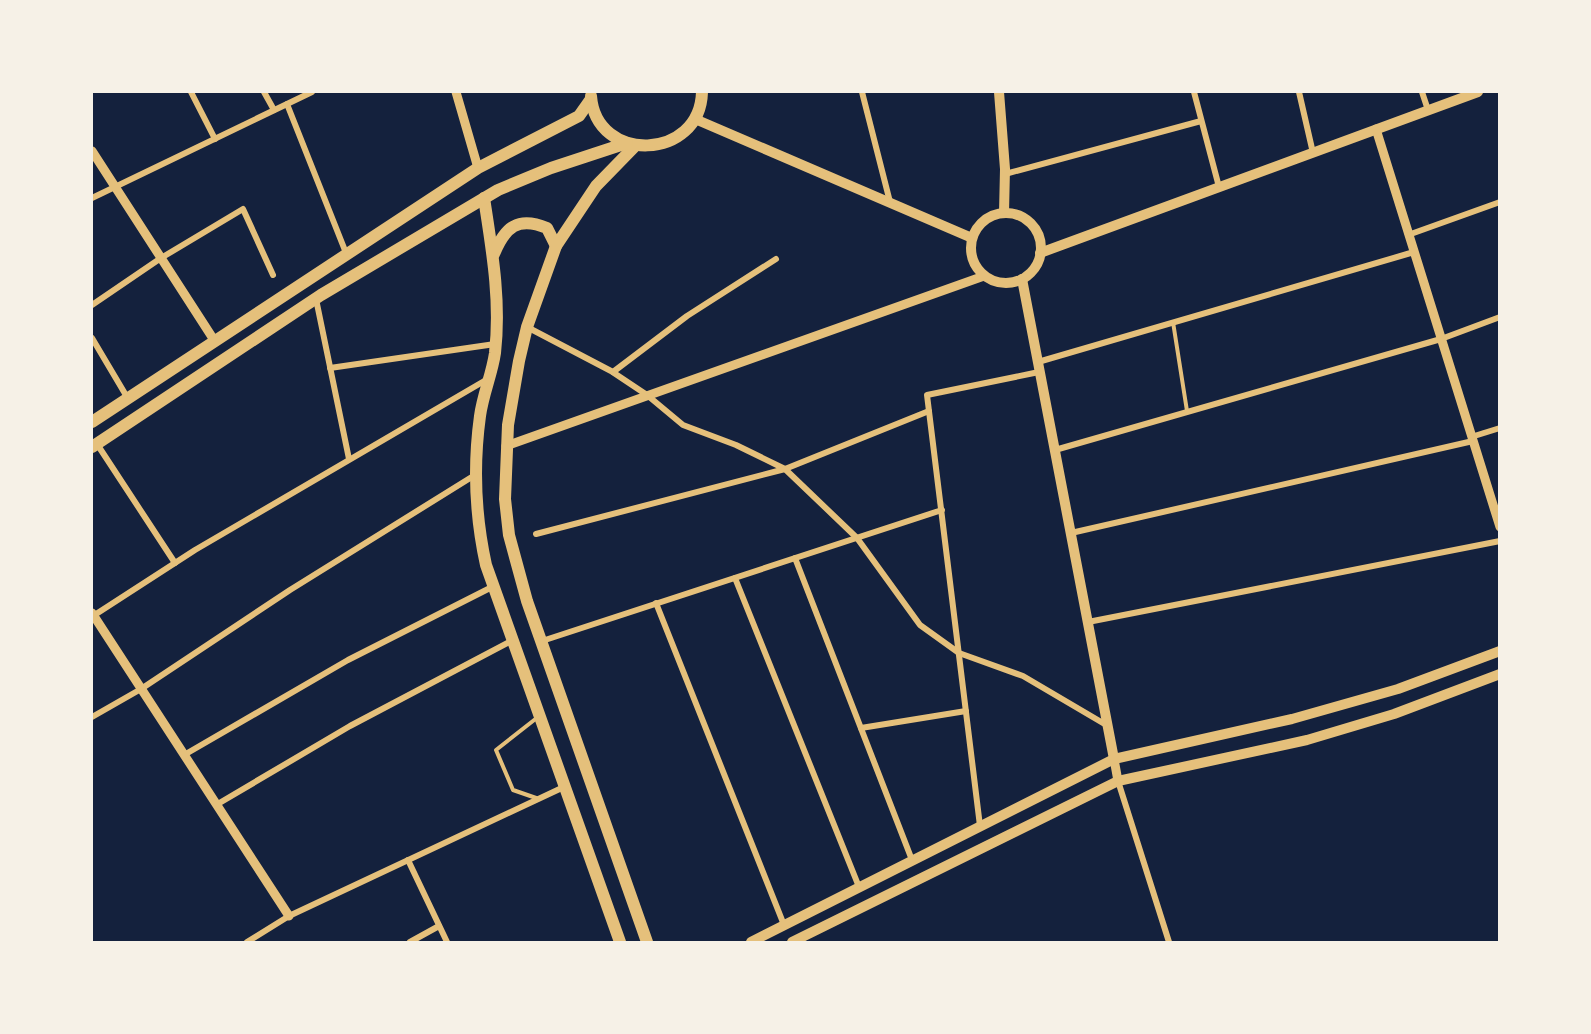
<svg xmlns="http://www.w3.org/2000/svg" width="1591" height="1034" font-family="'Crimson Pro',serif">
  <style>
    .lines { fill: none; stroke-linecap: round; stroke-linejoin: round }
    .service { stroke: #e5c07b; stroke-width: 4 }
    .minor { stroke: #e5c07b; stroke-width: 6 }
    .tertiary { stroke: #e5c07b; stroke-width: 9 }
    .secondary { stroke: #e5c07b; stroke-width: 10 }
    .primary { stroke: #e5c07b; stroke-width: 12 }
  </style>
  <rect width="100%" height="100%" fill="#14213d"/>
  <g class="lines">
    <g class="service">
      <polyline points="1173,322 1187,411"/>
      <polyline points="538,717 496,750 513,790 539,799"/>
    </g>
    <g class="minor">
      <polyline points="191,92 215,139"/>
      <polyline points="264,92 274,110"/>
      <polyline points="862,92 890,202"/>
      <polyline points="1194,92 1219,187"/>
      <polyline points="1299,92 1313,153"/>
      <polyline points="1422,92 1428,110"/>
      <polyline points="287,104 346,253"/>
      <polyline points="1005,174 1201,121"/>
      <polyline points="92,198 312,92"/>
      <polyline points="1408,235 1500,202"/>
      <polyline points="316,299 349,459"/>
      <polyline points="92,305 161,258 243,209 273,275"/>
      <polyline points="527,327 611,371 647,395 683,425 736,445 785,469 857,538 920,625 959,653 1023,676 1108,726"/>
      <polyline points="92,338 127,397"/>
      <polyline points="1038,362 1414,252"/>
      <polyline points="330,368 495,344"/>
      <polyline points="613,372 687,316 776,259"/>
      <polyline points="1471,437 1500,428"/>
      <polyline points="97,444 175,563"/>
      <polyline points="1055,450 1441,339 1500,317"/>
      <polyline points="1071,533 1473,441"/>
      <polyline points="536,534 785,469 929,411"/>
      <polyline points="795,558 912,860"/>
      <polyline points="735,578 859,887"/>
      <polyline points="656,603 784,925"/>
      <polyline points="93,616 195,550 486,380"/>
      <polyline points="1088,622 1500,541"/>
      <polyline points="542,641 942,510"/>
      <polyline points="92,717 141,689 290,590 475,475"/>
      <polyline points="861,728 966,711"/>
      <polyline points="184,755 348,660 494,586"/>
      <polyline points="1118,781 1169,942"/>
      <polyline points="216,805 350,726 513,640"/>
      <polyline points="980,826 927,395 1039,372"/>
      <polyline points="408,860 447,942"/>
      <polyline points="247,942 289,916 566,786"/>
      <polyline points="410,942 439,926"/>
    </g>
    <g class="tertiary">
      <polyline points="456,92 478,168"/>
      <polyline points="1376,129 1500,527"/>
      <polyline points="92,151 214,340"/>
      <polyline points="506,446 984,276"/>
      <polyline points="92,613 289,916"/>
      <polyline points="1114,759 1118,781"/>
    </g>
    <g class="secondary">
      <polyline points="999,92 1005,169 1004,213"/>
      <polyline points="695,119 972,238"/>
      <circle cx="1006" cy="248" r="35"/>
      <polyline points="1040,253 1478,92"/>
      <polyline points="1022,279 1114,759"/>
      <polyline points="751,942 1114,759 1292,719 1398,689 1500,651"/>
      <polyline points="792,942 1118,781 1307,740 1394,714 1500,674"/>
    </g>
    <g class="primary">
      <path d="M591 96C596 164 700 161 702 92"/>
      <polyline points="636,145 596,186 556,246 527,327 519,361 508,425 505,499 509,535 527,601 647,942"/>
      <path d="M484 198C492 250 501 301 495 353 492 374 483 394 480 416 473 467 475 515 486 565L620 942"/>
      <path d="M494 254C505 227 518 216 547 228L556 246"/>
      <polyline points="92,422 478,168 579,116 591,99"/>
      <polyline points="92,447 321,295 498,190 551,168 627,143"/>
    </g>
  </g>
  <rect width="1591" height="1034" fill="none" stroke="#f6f1e7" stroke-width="186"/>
</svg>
